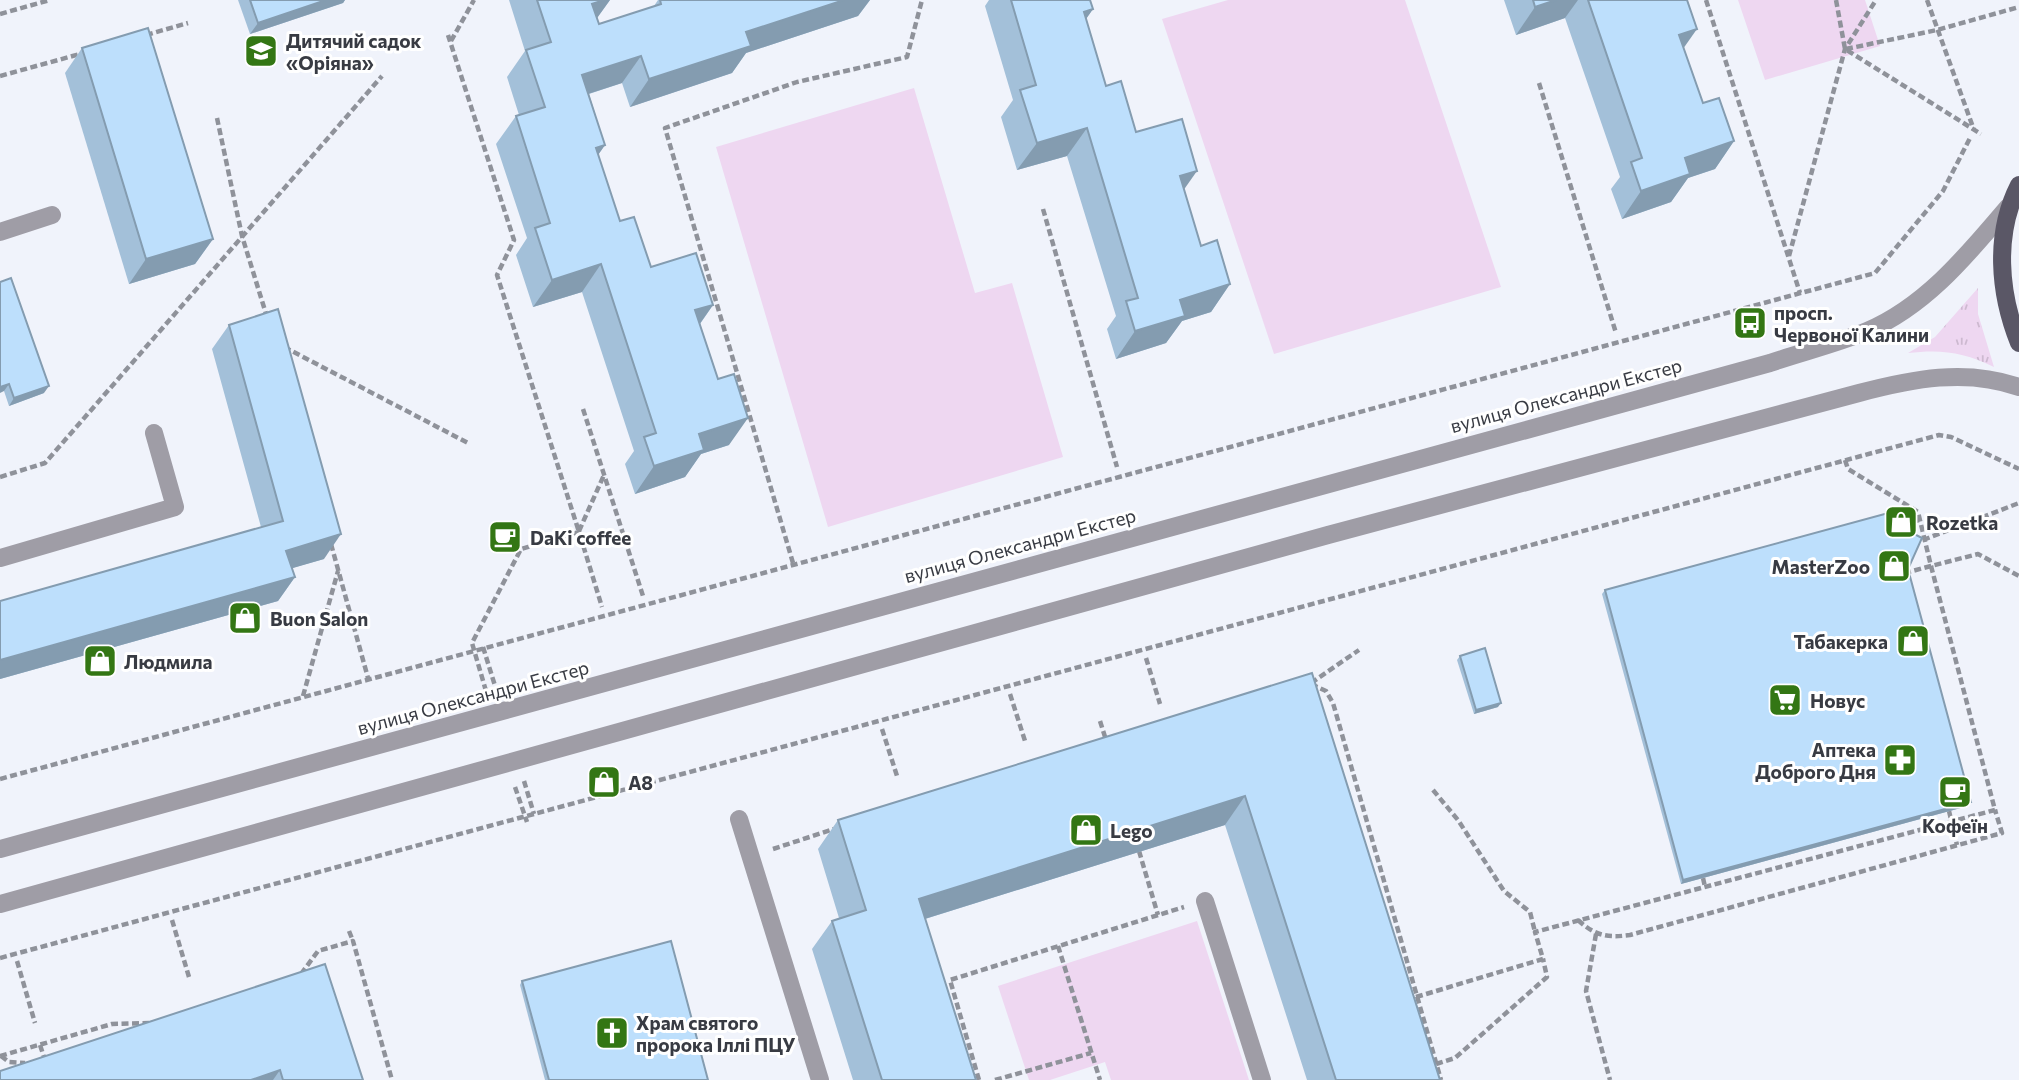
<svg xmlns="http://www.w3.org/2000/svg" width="2019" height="1080" font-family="Commissioner,sans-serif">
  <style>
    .grass { fill: url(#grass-tufts) }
    .park { fill: #eed7f1 }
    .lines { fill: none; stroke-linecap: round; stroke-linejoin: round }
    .path { stroke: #8f929a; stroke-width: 4.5; stroke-dasharray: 7 3.5; stroke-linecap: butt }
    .minor { stroke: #9f9da6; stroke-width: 18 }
    .major { stroke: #5a5766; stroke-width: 18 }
    .wall { fill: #a3c0d9 }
    .shaded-wall { fill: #849cb0 }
    .building { fill: #bddffc; stroke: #849cb0; stroke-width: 2 }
    .labels { text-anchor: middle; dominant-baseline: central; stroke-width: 6; stroke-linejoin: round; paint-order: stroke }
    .poi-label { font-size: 19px; font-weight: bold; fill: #383b43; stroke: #fff; text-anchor: start }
    .street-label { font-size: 19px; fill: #383b43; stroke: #fff }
  </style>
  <defs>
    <pattern id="grass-tufts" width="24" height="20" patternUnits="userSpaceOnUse" patternTransform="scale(1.75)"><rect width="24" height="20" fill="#eed7f1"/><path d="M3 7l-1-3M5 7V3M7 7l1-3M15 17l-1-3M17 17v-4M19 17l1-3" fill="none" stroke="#cdb9d0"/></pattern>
  </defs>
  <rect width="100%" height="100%" fill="#f0f3fb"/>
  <path class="grass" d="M1978 288V314L1994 367C1964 352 1941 349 1908 353L1935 337Z"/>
  <g class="park">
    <polygon points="1228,0 1405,0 1501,287 1274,354 1162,19"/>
    <polygon points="1738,0 1865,0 1880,46 1765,80"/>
    <polygon points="914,88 975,293 1012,283 1063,457 828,527 716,147"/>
    <polygon points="1197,921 1249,1080 1111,1080 1105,1062 1050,1080 1029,1080 998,986"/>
  </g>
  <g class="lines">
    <g class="path">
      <polyline points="1706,0 1800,293"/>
      <polyline points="1836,0 1845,49 1981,134"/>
      <polyline points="1927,0 1974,130"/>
      <polyline points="0,14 50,0"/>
      <polyline points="146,35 188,23"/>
      <polyline points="448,35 514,240 497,275 579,532"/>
      <polyline points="451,41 474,0"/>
      <polyline points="1846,49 1937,30 2019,7"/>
      <polyline points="0,76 80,54"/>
      <polyline points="1539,83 1616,333"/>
      <polyline points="217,118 242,236 267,317"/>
      <polyline points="1043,209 1117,467"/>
      <polyline points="1789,256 1845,49 1876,0"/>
      <polyline points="284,347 470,444"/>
      <polyline points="583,409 643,596"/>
      <polyline points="1845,460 1848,469 1918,512 1931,566 1905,573"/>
      <polyline points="0,477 45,463 382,76"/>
      <polyline points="1893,527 1919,520"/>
      <polyline points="579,531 604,475"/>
      <polyline points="1923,540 2019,503"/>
      <polyline points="331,544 368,678"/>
      <polyline points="793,563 665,128 797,82 907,57 922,0"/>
      <polyline points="483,647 496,689"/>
      <polyline points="1146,658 1160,704"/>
      <polyline points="1311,683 1359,650"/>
      <polyline points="1311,684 1326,691 1333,703 1441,1080"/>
      <polyline points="486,691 472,643 521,549 579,532 602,607"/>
      <polyline points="1010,694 1025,741"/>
      <polyline points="303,696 338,571"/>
      <polyline points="1100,721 1106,740"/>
      <polyline points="882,729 897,776"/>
      <polyline points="0,779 1875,273 1943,191 1970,138"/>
      <polyline points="524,781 534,814"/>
      <polyline points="515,787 527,822"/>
      <polyline points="1433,790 1458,820 1504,891 1530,912 1535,932"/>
      <polyline points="1949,811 1957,845"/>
      <polyline points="773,849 834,829"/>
      <polyline points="1139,851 1158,915"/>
      <polyline points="1703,878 1705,887"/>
      <polyline points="172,920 189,977"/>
      <path d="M1578 920C1595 936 1608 938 1630 935L2002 833 1995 810"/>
      <polyline points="349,931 353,941"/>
      <polyline points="1596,934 1586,991 1610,1080"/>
      <polyline points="1058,946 1100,1080"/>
      <polyline points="0,958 1939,435 1951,437 2019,469"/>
      <polyline points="17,961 35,1023"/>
      <polyline points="301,974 318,951 353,941 392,1080"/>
      <polyline points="1416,997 1543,959 1535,932 1995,810 1931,566 1978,554 2019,576"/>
      <polyline points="40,1045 45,1060"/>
      <polyline points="0,1056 112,1024 149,1023"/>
      <polyline points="1,1056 9,1062 25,1063"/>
      <polyline points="1436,1064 1455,1058 1547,977 1543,959"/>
      <polyline points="979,1080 950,980 1184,907"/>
      <polyline points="995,1080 1091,1053"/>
    </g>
    <g class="minor">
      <polyline points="0,232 52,215"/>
      <polyline points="0,558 175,507 154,433"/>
      <polyline points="739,819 820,1080"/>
      <path d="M0 849 1770 363C1802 352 1836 344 1867 331 1926 306 1968 254 2008 207"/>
      <polyline points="1205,901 1262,1080"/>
      <path d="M0 904 1328 535 1859 393C1912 379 1966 368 2019 387"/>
    </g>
    <path class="major" d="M2019 185C1994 234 1999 293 2019 343"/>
  </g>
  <g class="wall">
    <polygon points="238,0 345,0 343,3 250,34"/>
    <polygon points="509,0 610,0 597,18 599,24 654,6 658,0 870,0 858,16 746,53 732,73 630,107 622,83 589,94 605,145 598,155 620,221 651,267 713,305 700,324 729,445 701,454 685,477 635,494 625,464 634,451 582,292 533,307 516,255 527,238 496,144 516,116 519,115 507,77 525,51"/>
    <polygon points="989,0 1090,0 1093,9 1086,19 1106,86 1136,132 1184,190 1201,246 1230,284 1211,312 1182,321 1166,343 1116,359 1107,329 1116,316 1067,156 1017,170 1001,117 1013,100 985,6"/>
    <polygon points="1504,0 1687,0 1683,48 1703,103 1734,141 1715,169 1688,178 1671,202 1622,219 1611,189 1620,177 1565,18 1516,35"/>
    <polygon points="82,48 213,239 195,264 129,284 65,73"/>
    <polygon points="0,282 44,393 9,406 4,391"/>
    <polygon points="229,325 324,559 292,568 295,577 278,601 0,679 0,601 261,527 212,349"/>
    <polygon points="1908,569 1968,806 1681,884 1602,594 1605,590"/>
    <polygon points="1460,656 1498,707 1474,714 1457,660"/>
    <polygon points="1312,673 1440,1080 1307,1080 1225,825 925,919 976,1080 853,1080 812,949 832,921 839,918 818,849 838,820"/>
    <polygon points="325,964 363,1080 0,1080"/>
    <polygon points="522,981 708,1080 545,1080 520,985"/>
  </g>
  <g class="shaded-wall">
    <polygon points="326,0 345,0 343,3 250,34 258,23"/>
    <polygon points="604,0 610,0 592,25 592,4"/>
    <polygon points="844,0 870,0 858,16 746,53 732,73 630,107 649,79 746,32"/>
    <polygon points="1556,0 1578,0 1565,18 1516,35 1535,7"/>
    <polygon points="1093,9 1074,36 1084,12"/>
    <polygon points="1697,29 1678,56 1679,35"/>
    <polygon points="641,56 622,83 563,102 582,75"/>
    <polygon points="1087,128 1067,156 1017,170 1037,143"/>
    <polygon points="1734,141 1715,169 1688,178 1671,202 1622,219 1641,191 1685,158"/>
    <polygon points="605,145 586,172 596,148"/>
    <polygon points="1197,171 1178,198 1180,176"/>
    <polygon points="213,239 195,264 129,284 146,259"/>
    <polygon points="601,264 582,292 533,307 552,280"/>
    <polygon points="1230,284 1211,312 1182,321 1166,343 1116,359 1135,331 1180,300"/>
    <polygon points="713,305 694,332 695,310"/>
    <polygon points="9,384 4,391 0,393 0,387"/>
    <polygon points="49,386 44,393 9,406 14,398"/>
    <polygon points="748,418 729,445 701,454 685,477 635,494 654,466 699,434"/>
    <polygon points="341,534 324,559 269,575 286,551"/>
    <polygon points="295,577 278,601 0,679 0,660"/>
    <polygon points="1501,703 1498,707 1474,714 1476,710"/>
    <polygon points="1245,796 1225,825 899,927 919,899"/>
    <polygon points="1971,802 1968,806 1681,884 1683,880"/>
    <polygon points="280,1070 273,1080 251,1080"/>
  </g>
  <g class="building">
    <polygon points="250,0 326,0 258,23"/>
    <polygon points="537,0 604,0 592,4 599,24 661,4 660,0 844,0 746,32 751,46 649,79 641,56 582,75 605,145 596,148 620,221 634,217 651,267 696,253 713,305 695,310 718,379 734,374 748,418 699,434 704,450 654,466 644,437 656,433 601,264 552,280 535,228 550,223 516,116 545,107 526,50 551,42"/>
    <polygon points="1011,0 1090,0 1093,9 1084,12 1106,86 1121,81 1136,132 1182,119 1197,171 1180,176 1201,246 1217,240 1230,284 1180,300 1185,316 1135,331 1126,301 1138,298 1087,128 1037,143 1020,90 1036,85"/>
    <polygon points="1533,0 1556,0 1535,7"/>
    <polygon points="1588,0 1687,0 1697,29 1679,35 1703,103 1719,98 1734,141 1685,158 1690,174 1641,191 1631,162 1642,158"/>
    <polygon points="148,28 213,239 146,259 82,48"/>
    <polygon points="11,278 49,386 14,398 9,384 0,387 0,282"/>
    <polygon points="278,309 341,534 286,551 295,577 0,660 0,601 283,521 229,325"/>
    <polygon points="1892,512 1895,524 1922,538 1908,569 1971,802 1683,880 1605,590"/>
    <polygon points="1485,648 1501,703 1476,710 1460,656"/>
    <polygon points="1312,673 1440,1080 1336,1080 1245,796 919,899 976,1080 882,1080 832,921 866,910 838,820"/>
    <polygon points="671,941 708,1080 549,1080 522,981"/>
    <polygon points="325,964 363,1080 283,1080 280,1070 251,1080 0,1080 0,1071"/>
  </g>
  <defs>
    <symbol id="school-square" viewBox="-11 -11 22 22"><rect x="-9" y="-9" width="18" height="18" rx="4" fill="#337614" stroke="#fff"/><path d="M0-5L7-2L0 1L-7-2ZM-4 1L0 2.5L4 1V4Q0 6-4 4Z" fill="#fff"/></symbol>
    <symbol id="bus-square" viewBox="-11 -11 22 22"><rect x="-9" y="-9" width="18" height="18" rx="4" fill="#337614" stroke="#fff"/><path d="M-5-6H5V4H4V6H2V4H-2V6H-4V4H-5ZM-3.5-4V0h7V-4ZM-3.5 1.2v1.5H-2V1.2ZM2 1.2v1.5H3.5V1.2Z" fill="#fff"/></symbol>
    <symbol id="shop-square" viewBox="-11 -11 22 22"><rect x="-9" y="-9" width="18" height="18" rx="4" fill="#337614" stroke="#fff"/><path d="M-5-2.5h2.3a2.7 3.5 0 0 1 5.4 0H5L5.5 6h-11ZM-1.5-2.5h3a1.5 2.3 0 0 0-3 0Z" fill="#fff"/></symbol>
    <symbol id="cafe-square" viewBox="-11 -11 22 22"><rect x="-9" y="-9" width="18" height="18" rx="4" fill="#337614" stroke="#fff"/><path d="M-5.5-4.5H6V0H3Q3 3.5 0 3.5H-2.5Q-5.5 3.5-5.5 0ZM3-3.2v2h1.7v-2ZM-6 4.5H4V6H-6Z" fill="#fff"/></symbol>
    <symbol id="supermarket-square" viewBox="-11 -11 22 22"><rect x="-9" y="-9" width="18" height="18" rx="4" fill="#337614" stroke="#fff"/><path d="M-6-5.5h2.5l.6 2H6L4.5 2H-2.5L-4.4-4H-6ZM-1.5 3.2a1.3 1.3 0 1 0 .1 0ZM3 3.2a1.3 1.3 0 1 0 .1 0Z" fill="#fff"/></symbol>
    <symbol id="pharmacy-square" viewBox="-11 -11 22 22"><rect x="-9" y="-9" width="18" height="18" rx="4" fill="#337614" stroke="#fff"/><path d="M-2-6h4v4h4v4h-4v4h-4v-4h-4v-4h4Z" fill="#fff"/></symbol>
    <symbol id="church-square" viewBox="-11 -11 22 22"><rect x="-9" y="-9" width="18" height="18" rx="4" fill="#337614" stroke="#fff"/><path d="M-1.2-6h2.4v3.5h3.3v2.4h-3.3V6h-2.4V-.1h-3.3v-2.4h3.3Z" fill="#fff"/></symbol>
  </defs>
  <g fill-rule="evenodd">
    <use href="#school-square" x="242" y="32" width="38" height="38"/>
    <use href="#bus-square" x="1731" y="304" width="38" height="38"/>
    <use href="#shop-square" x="1882" y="503" width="38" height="38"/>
    <use href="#cafe-square" x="486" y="518" width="38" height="38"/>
    <use href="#shop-square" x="1875" y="547" width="38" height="38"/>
    <use href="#shop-square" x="226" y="599" width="38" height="38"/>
    <use href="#shop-square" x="1894" y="622" width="38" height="38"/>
    <use href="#shop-square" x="81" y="642" width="38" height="38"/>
    <use href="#supermarket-square" x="1766" y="681" width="38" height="38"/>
    <use href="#pharmacy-square" x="1881" y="741" width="38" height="38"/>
    <use href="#shop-square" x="585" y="763" width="38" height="38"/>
    <use href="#cafe-square" x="1936" y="773" width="38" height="38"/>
    <use href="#shop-square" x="1067" y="811" width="38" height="38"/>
    <use href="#church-square" x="593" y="1014" width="38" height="38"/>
  </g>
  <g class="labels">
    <g class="poi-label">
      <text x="286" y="40">Дитячий садок<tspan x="286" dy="22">«Оріяна»</tspan></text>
      <text x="1774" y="312">просп.<tspan x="1774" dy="22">Червоної Калини</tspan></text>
      <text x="1926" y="522">Rozetka</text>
      <text x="530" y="537">DaKi coffee</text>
      <text x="1870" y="566" text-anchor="end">MasterZoo</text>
      <text x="270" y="618">Buon Salon</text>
      <text x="1888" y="641" text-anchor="end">Табакерка</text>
      <text x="124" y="661">Людмила</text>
      <text x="1810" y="700">Новус</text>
      <text x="1876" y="749" text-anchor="end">Аптека<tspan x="1876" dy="22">Доброго Дня</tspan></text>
      <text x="628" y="782">A8</text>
      <text x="1955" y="825" text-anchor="middle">Кофеїн</text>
      <text x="1110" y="830">Lego</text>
      <text x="636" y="1022">Храм святого<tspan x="636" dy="22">пророка Іллі ПЦУ</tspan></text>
    </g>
    <g class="street-label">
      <text transform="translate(1566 395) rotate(-15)">вулиця Олександри Екстер</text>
      <text transform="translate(1020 545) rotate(-15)">вулиця Олександри Екстер</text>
      <text transform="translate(473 697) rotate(-15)">вулиця Олександри Екстер</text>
    </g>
  </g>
</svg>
